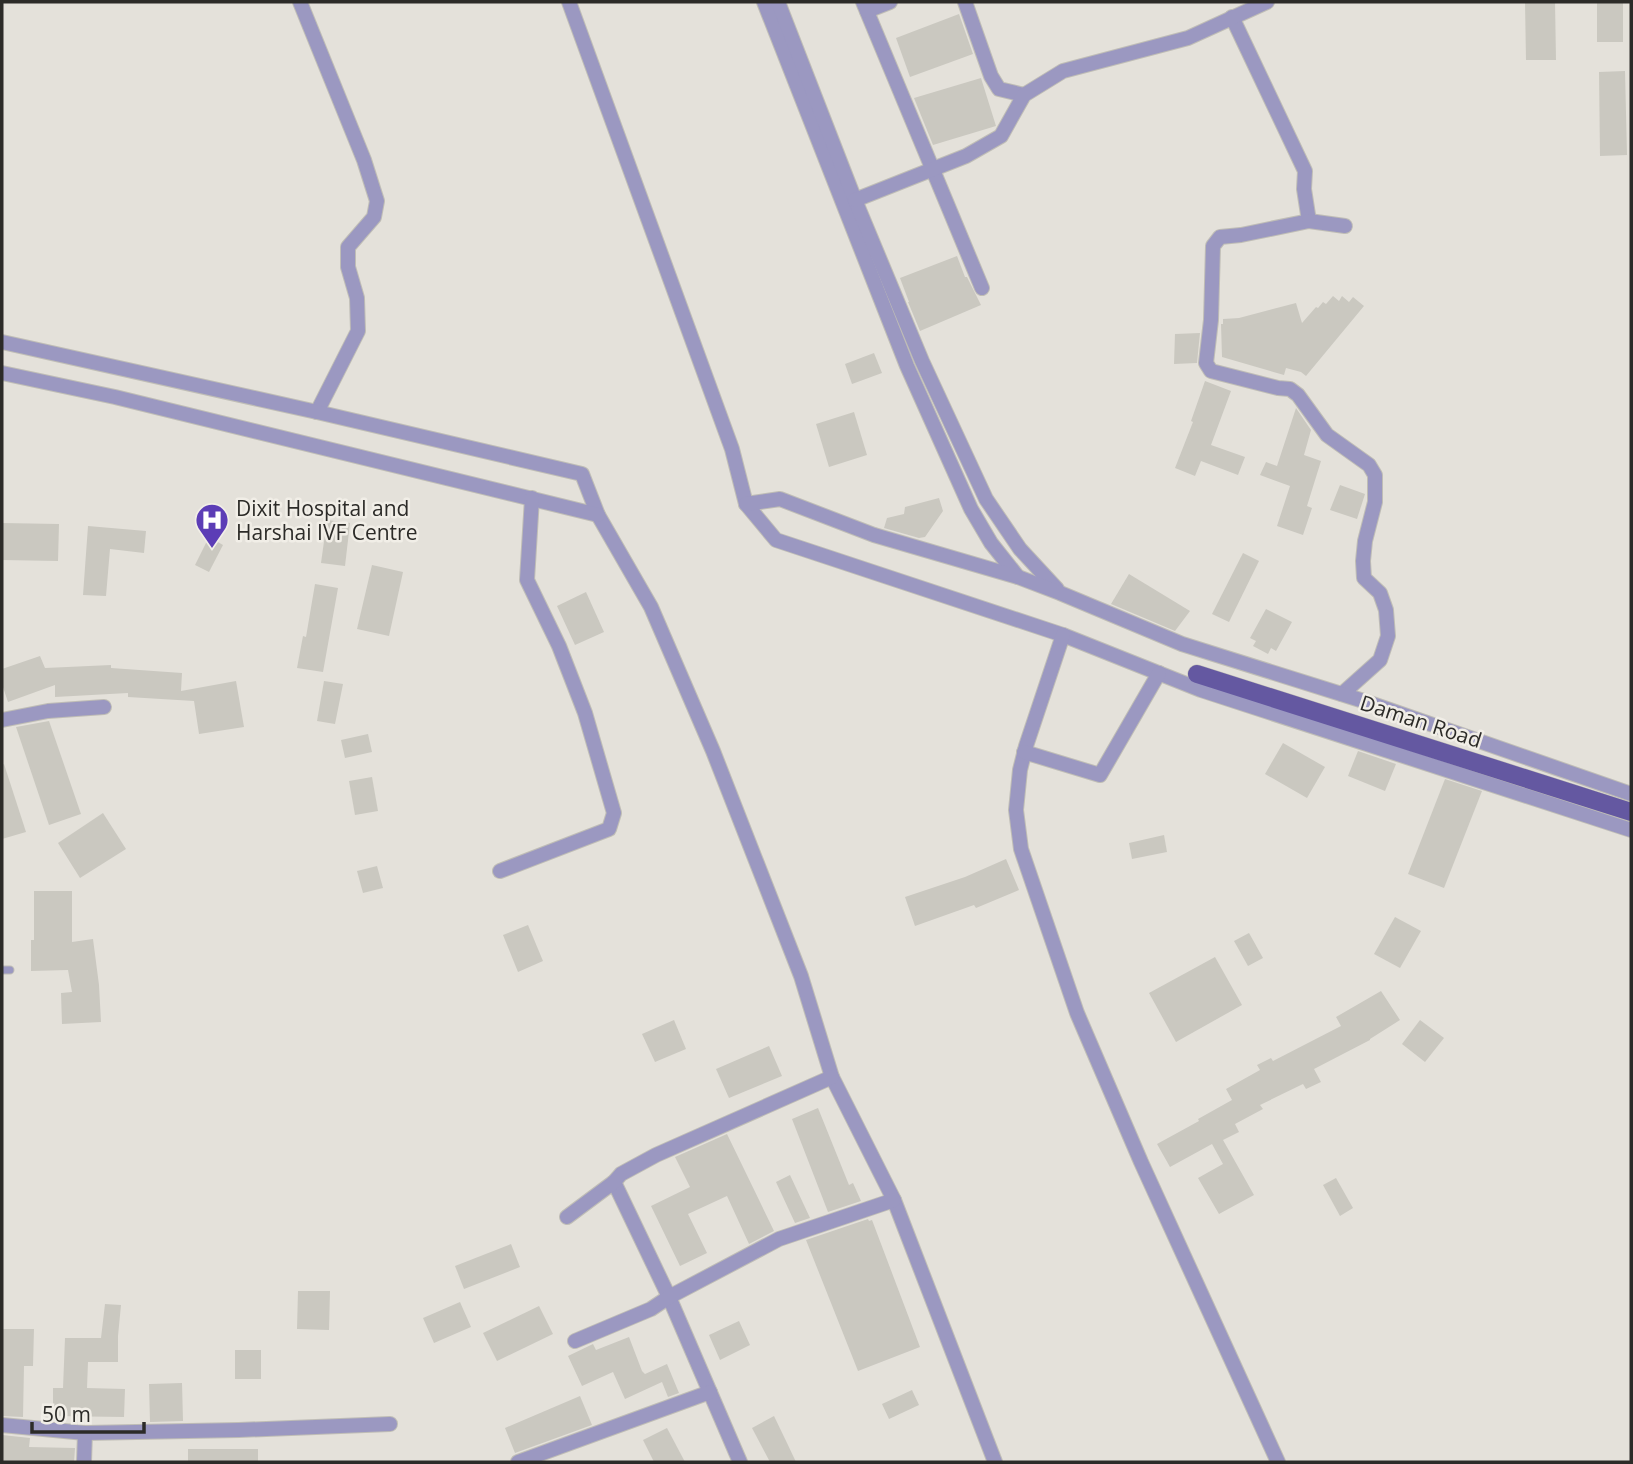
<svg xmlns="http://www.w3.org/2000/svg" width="1633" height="1464" font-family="'Open Sans',sans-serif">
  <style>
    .building { fill: #cac8c0 }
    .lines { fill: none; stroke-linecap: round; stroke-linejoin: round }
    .lane-casing { stroke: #bfbdb6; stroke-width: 9 }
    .street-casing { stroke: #bfbdb6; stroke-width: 16 }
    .primary-casing { stroke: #bfbdb6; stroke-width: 19 }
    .lane { stroke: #9b98c1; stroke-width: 7 }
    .street { stroke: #9b98c1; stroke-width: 14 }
    .primary { stroke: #6458a1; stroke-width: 18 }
    .labels { text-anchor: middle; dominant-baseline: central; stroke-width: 5; stroke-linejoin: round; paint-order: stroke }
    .poi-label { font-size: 21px; fill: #2c2b28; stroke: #f1eee7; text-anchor: start }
    .street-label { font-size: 21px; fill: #2c2b28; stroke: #f1eee7 }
  </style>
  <rect width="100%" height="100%" fill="#e4e1da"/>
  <g class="building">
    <polygon points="1525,2 1555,2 1556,60 1526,60"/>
    <rect x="1597" y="2" width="26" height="40"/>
    <polygon points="959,14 973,54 910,77 896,38"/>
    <polygon points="1625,71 1627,155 1600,156 1599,72"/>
    <polygon points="981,78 996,126 933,145 914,98"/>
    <polygon points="957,256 965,277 967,277 981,305 920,331 908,302 909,302 900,278"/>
    <polygon points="1333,296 1339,301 1342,296 1349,302 1353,297 1364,306 1306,376 1301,372 1286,368 1284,375 1222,357 1221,324 1223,324 1223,319 1239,318 1296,303 1302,323 1316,307 1318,308 1323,302 1326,304"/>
    <polygon points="1200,333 1197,363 1174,364 1175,334"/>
    <polygon points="874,353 882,373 852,384 845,364"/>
    <polygon points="1205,381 1231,391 1211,445 1245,457 1238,475 1201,461 1195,476 1175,468 1193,422 1191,421"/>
    <polygon points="1296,408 1311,430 1304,455 1321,461 1307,506 1312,508 1303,535 1277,526 1290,486 1260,475 1266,462 1277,466"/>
    <polygon points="854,412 867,455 829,467 816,424"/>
    <polygon points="1340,485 1365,494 1357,519 1330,510"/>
    <polygon points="939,498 943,511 925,537 919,538 884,528 887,518 904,514 905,507"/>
    <polygon points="327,520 350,523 345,566 321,563"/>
    <polygon points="2,523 59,524 58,561 2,560"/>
    <polygon points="88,526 146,531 144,553 110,549 106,596 83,595"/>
    <polygon points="209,537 223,545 209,572 195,565"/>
    <polygon points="1243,553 1259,561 1229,622 1212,614"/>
    <polygon points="372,565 403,572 389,636 357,629"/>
    <polygon points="1129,574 1190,611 1175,631 1111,604"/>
    <polygon points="315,584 338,588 323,672 297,668 303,636 306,637"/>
    <polygon points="586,592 604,632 575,645 557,606"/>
    <polygon points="1266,609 1292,622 1276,651 1271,648 1268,654 1253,646 1256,641 1250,638"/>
    <polygon points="40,656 45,668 111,665 111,668 182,673 181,691 236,681 244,727 199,734 194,701 128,697 128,693 55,697 55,685 8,702 2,684 2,669"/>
    <polygon points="324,681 343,684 335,724 317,721"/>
    <polygon points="49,721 81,814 49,825 16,727"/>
    <polygon points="368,734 372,752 345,758 341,740"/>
    <polygon points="1283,743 1325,767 1307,798 1265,774"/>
    <polygon points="1358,751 1396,764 1385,791 1348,776"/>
    <polygon points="4,764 26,832 2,839 2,765"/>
    <polygon points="372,777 378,811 355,815 349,781"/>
    <polygon points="1445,779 1482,791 1444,888 1408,874"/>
    <polygon points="103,813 126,849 80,878 58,843"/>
    <polygon points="1164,835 1167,852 1132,859 1129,843"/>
    <polygon points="1006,859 1019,890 976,908 974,905 915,926 905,897 965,877"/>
    <polygon points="377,866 383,888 363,893 357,871"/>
    <polygon points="34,891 72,891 72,942 93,939 99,985 101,1022 62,1024 61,993 72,992 68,970 31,971 31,940 34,940"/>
    <polygon points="1395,917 1421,931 1400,968 1374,954"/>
    <polygon points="528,925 543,961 518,972 503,935"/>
    <polygon points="1249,933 1263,958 1248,966 1234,941"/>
    <polygon points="1215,957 1242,1005 1176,1042 1149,993"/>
    <polygon points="1381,991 1400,1020 1370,1039 1370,1040 1314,1069 1321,1082 1306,1089 1303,1084 1260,1105 1263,1109 1235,1124 1239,1132 1223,1140 1254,1195 1219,1214 1198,1178 1223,1164 1212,1144 1170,1167 1157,1144 1199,1121 1198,1119 1232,1100 1226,1089 1260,1070 1257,1065 1271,1058 1273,1061 1341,1026 1336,1017"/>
    <polygon points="674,1020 686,1049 655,1062 642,1034"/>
    <polygon points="1420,1020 1444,1038 1425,1062 1402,1044"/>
    <polygon points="769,1046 782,1076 729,1098 716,1069"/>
    <polygon points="818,1108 849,1185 853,1183 861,1201 828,1212 792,1119"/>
    <polygon points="727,1134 774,1231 749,1244 727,1196 688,1214 707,1253 680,1266 651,1206 690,1187 675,1157"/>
    <polygon points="790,1175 810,1218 795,1223 776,1182"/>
    <polygon points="1336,1178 1353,1208 1340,1216 1323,1185"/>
    <polygon points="868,1219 869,1221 872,1220 920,1347 858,1371 806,1240"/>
    <polygon points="511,1244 520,1267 464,1289 455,1266"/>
    <polygon points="298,1291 330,1291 329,1330 297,1329"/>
    <polygon points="460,1302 471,1327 434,1343 423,1318"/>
    <polygon points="105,1304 121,1305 118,1336 118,1362 88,1362 87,1388 125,1389 124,1417 53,1416 53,1388 63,1388 65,1338 101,1338"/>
    <polygon points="539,1306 553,1334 497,1361 483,1333"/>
    <polygon points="739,1321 750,1345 720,1360 709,1335"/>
    <polygon points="2,1329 34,1329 33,1366 24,1366 23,1417 2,1416"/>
    <polygon points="629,1337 642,1371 645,1374 667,1364 679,1393 668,1397 662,1382 625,1399 613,1372 582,1386 568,1356 593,1344 596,1350"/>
    <rect x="235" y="1350" width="26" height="29"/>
    <polygon points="182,1383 183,1421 150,1422 149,1384"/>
    <polygon points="912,1390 919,1405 889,1419 882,1404"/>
    <polygon points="580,1396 592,1425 515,1453 505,1428"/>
    <polygon points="774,1416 787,1443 796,1462 770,1462 752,1428"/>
    <polygon points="667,1428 685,1462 654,1462 643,1440"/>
    <polygon points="2,1435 30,1438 29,1447 75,1448 74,1462 2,1462"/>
    <rect x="188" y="1449" width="70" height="13"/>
  </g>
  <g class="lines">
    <defs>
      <polyline id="lane" points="2,970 10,970"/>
      <g id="street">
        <polyline points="300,2 364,160 377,201 374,217 348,247 348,267 357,298 358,331 317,412"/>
        <polyline points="569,2 732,449 746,504 776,540 1063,635 1201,690 1631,830"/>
        <polyline points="764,2 907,366 971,509 991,543 1018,577"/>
        <polyline points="778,2 855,200 922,361 986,499 1020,549 1057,589"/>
        <polyline points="863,2 982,288"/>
        <polyline points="965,2 991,76 999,89 1024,95"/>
        <polyline points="867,11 890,2"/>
        <polyline points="1232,17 1305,171 1304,189 1309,221 1241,235 1220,237 1213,246 1211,320 1206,363 1211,371 1278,388 1290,389 1298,395 1327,435 1369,465 1375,475 1375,502 1365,541 1363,561 1364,578 1380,593 1386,610 1388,636 1380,660 1342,694"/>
        <polyline points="855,200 966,156 1001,136 1024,95 1063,71 1188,38 1267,2"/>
        <polyline points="1309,221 1345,226"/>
        <polyline points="2,342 317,412 582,474 598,515 651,607 713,751 801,976 832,1077 894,1200 995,1462"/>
        <polyline points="2,373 115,397 598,515"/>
        <polyline points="746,504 780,499 874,535 1018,577 1060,593 1182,644 1370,703 1631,794"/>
        <polyline points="1063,635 1026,746 1020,770 1016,810 1021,849 1077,1013 1141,1162 1278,1462"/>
        <polyline points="2,720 48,711 104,707"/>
        <polyline points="1024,752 1100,775 1159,673"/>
        <polyline points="500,871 609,829 614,813 585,713 559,646 527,580 532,498"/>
        <polyline points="614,1182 669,1297 740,1462"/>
        <polyline points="567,1217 614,1182 621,1174 656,1155 832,1077"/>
        <polyline points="575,1341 651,1309 669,1297 779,1239 894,1200"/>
        <polyline points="2,1425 85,1433 239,1430 390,1424"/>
        <polyline points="84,1462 85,1433"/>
        <polyline points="518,1462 710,1392"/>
      </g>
      <polyline id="primary" points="1197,674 1631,812"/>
    </defs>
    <use href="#lane" class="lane-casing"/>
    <use href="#street" class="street-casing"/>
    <use href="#primary" class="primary-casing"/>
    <use href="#lane" class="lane"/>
    <use href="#street" class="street"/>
    <use href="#primary" class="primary"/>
  </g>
  <defs>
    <symbol id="hospital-pin" viewBox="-11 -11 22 30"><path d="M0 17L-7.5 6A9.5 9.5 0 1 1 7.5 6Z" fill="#5c3db6" stroke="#f1eee7"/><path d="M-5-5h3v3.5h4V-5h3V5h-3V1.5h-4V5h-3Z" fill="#fff"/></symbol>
  </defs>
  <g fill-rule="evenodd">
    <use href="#hospital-pin" x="193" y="501" width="38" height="52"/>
  </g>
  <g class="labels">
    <g class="poi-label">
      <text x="236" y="508">Dixit Hospital and<tspan x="236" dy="24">Harshai IVF Centre</tspan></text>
    </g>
    <g class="street-label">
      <text transform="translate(1421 721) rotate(18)">Daman Road</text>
    </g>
  </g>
  <rect width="1633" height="1464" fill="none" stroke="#2c2b28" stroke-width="7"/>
  <path d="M32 1422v10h112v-10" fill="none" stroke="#2c2b28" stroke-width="3.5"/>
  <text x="42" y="1422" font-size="21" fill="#2c2b28" stroke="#f1eee7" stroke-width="5" paint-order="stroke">50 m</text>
</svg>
